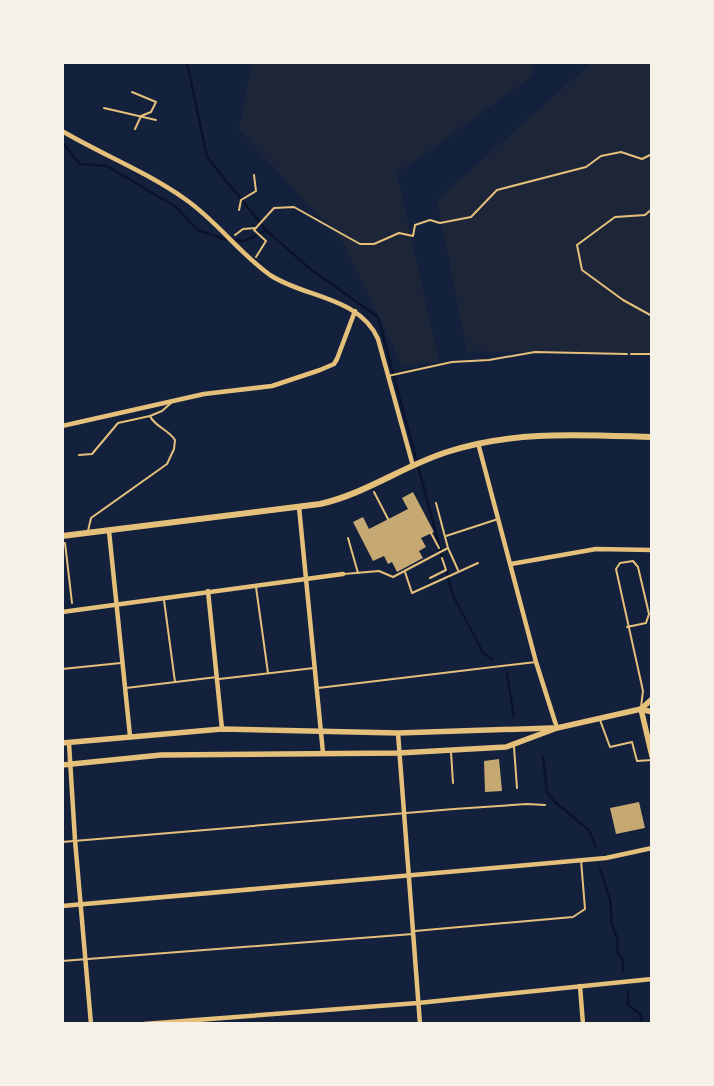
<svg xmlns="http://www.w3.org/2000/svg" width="714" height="1086" font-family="'Sofia Sans Condensed',sans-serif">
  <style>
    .green { fill: #1d2539 }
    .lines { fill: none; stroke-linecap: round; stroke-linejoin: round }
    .stream { stroke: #0b132b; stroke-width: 2.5 }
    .building { fill: #c6a872 }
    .path { stroke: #e5c07b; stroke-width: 2 }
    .service { stroke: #e5c07b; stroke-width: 2 }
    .minor { stroke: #e5c07b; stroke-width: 4.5 }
    .tertiary { stroke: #e5c07b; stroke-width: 5.5 }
    .secondary { stroke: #e5c07b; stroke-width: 6 }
  </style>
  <rect width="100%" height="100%" fill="#14213d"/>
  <g class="green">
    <polygon points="252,63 532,63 534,75 397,174 439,362 402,365 343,242 239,130"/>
    <polygon points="591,63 651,63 651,356 467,351 437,200"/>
  </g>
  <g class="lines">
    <g class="stream">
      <polyline points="187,62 207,157 266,230"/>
      <polyline points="62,142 80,164 107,166 176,207 198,230 224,239 245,241 266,230 309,268 378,317 443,559"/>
      <polyline points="446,569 452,593 483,653 492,659"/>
      <polyline points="507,673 514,717"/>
      <polyline points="543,756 547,792 556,803 589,830 596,848"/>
      <polyline points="600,868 610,900 612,924 618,941 617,951 623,960 623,972"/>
      <polyline points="628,992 628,1005 640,1014 642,1024"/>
    </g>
  </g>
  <g class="building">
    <polygon points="413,492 434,532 421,538 426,547 419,551 423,558 397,572 392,562 388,564 384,556 373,561 353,522 363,517 369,529 408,509 402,498"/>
    <polygon points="499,759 502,791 485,792 484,761"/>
    <polygon points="639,802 645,828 616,834 610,808"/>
  </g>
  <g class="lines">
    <g class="path">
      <polyline points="132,92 156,102 151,112 141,116 135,129"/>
      <polyline points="104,108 156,120"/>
      <polyline points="652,209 645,215 615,217 577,245 582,270 623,300 652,316"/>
      <polyline points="239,210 241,200 256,191 254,175"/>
      <polyline points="235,235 243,229 256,228"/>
      <polyline points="256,257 266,241 254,230 274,208 294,207 360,244 374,244 399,233 413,236 415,225 430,220 440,223 471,217 497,190 586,167 601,156 621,152 642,159 652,154"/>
      <polyline points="631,354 652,354"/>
      <polyline points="374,492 388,519"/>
      <polyline points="431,533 439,548"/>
      <polyline points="65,543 72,603"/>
      <polyline points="430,578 446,570 442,558"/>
    </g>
    <g class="service">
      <polyline points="388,376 452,362 489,360 535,352 627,354"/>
      <polyline points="79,455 92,454 118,423 150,416"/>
      <polyline points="436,503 448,548 458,570"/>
      <path d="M88 531 91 518 167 464 174 449 175 440C168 429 155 427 150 416L162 411 171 403"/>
      <polyline points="446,536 498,519"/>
      <polyline points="348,538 358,573"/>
      <polyline points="405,572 412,593 478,563"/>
      <polyline points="344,574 379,571 393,577 448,548"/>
      <polyline points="256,587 268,673"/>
      <polyline points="164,600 175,682"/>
      <polyline points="627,627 646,623 649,614 638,567 633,561 620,563 616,569 643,691 641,707"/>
      <polyline points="62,669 121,663"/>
      <polyline points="219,679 314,668"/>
      <polyline points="126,688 217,677"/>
      <polyline points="318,688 536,662"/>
      <polyline points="600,720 610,747 632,742 637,761 652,760"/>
      <polyline points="514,747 517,788"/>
      <polyline points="451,752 453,783"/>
      <polyline points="62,842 454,809 527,804 545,805"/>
      <polyline points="415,931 573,917 585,909 581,860"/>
      <polyline points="62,961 413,934"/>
    </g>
    <g class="minor">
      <path d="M62 131C103 155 147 172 185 199 217 221 239 253 270 275 305 298 360 297 378 339L413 466"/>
      <polyline points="62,426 204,394 272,386 320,370 334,364 337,359 355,311"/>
      <polyline points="478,443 536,662 557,728"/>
      <polyline points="299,507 323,753"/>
      <polyline points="109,531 130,736"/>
      <polyline points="511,564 596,549 652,550"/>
      <polyline points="208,591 222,729"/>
      <polyline points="62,612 343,574"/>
      <polyline points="398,733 420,1024"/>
      <polyline points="69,743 75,840 91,1024"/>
      <polyline points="62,906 606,858 652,848"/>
      <polyline points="580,986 583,1024"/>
      <polyline points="144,1024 418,1003 652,979"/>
    </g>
    <g class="tertiary">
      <polyline points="641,709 652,756"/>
      <polyline points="641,709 652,699"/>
      <polyline points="62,743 222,729 398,733 552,728"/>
      <polyline points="62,765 161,755 399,753 506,747 557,728 641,709 652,712"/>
    </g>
    <path class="secondary" d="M62 536 320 504C365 494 403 466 447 452 514 430 582 435 652 437"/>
  </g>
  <rect width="714" height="1086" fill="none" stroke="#f6f1e7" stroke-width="128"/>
</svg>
